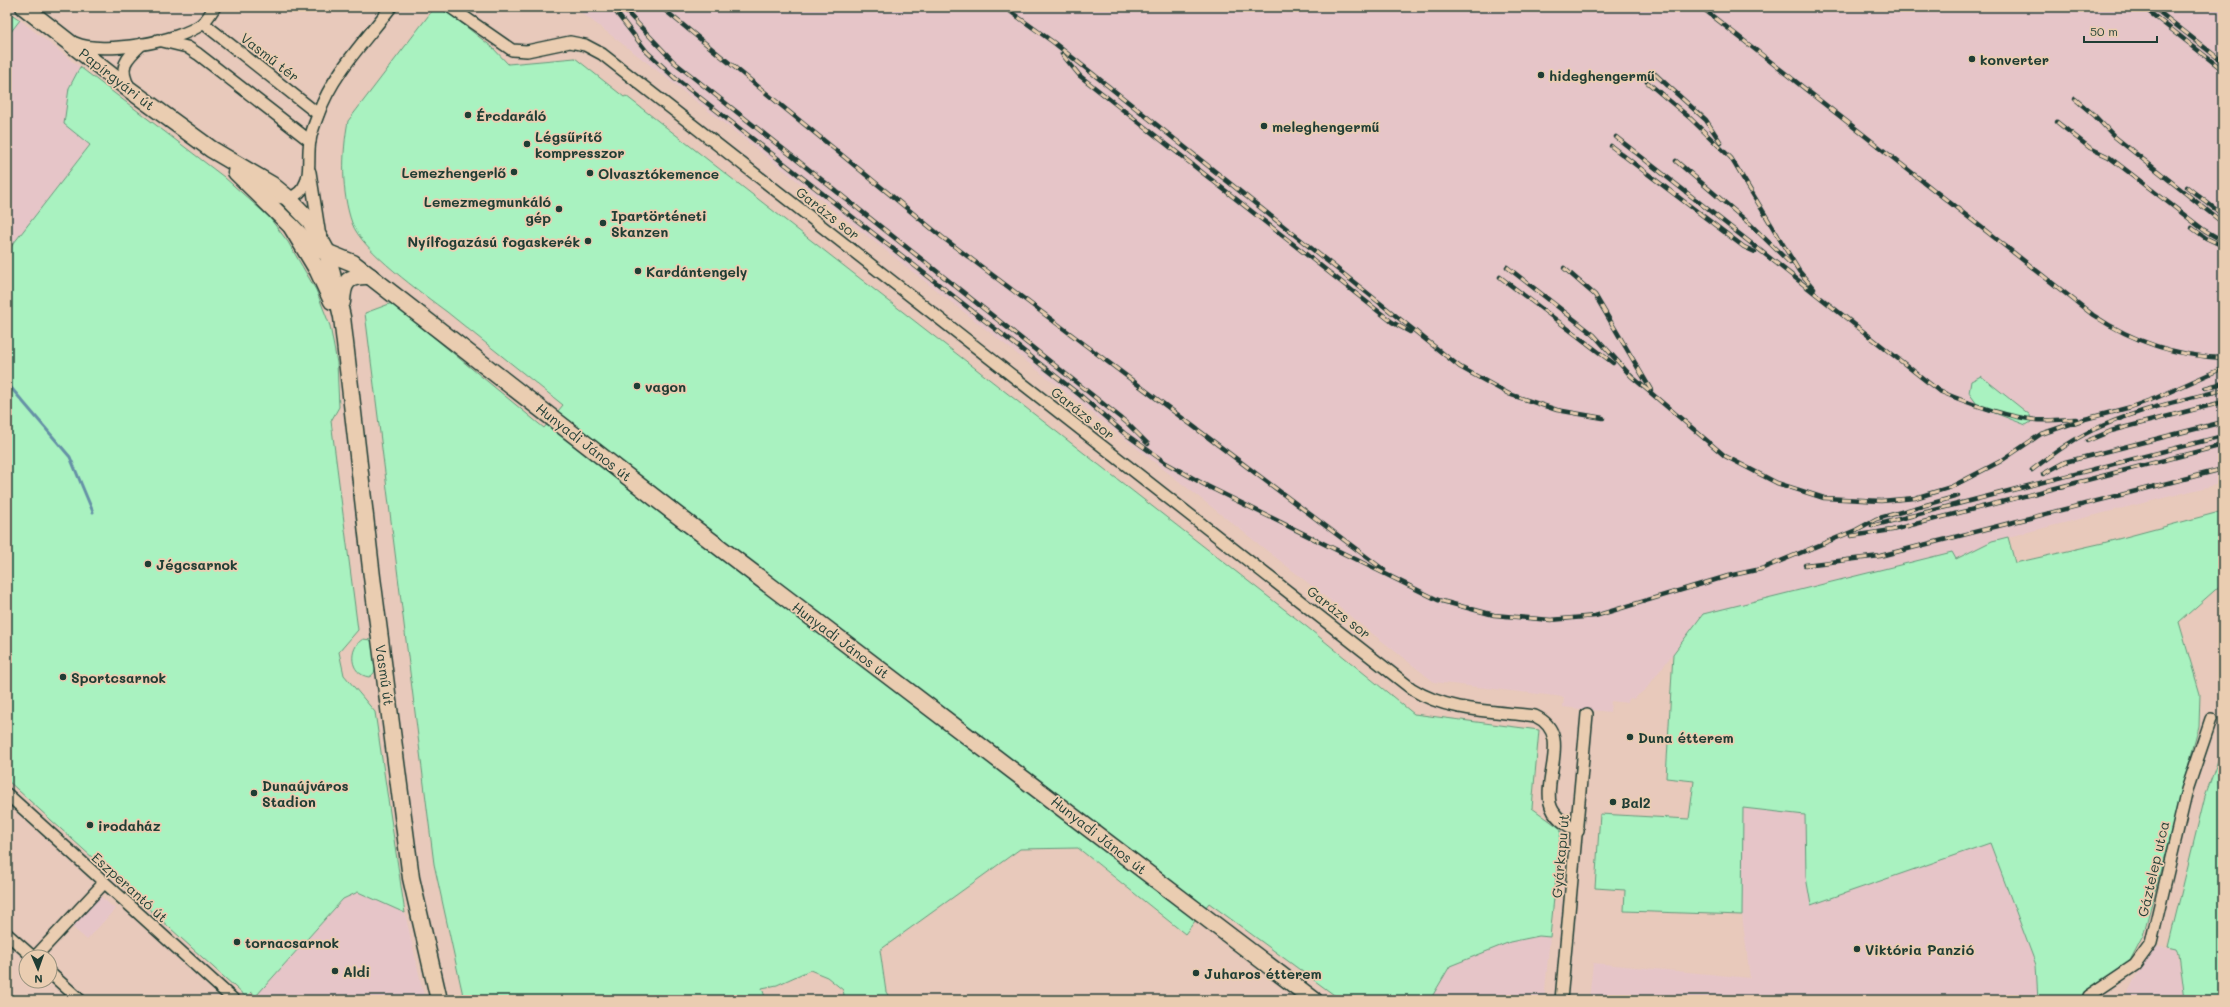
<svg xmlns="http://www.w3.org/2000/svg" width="2230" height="1007" font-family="Mali,sans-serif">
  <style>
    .built { fill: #e6c5c8 }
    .green { fill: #a9f2c0; stroke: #64987a }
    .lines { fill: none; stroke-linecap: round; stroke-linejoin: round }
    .stream { stroke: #6591a6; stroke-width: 3 }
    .street-casing { stroke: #1f3d34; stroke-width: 14 }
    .secondary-casing { stroke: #1f3d34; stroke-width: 19 }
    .street { stroke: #eacdb1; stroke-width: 11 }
    .secondary { stroke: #eacdb1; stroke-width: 16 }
    .rail-casing { stroke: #1f3d34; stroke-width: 4.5 }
    .rail { stroke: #eacdb1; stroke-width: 3; stroke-dasharray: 9; stroke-linecap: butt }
    .poi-dot { fill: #1f3d34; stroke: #eacdb1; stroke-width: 1.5 }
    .labels { text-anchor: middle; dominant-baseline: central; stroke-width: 3.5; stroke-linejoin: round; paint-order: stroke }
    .street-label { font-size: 14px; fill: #1f3d34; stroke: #eacdb1 }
    .poi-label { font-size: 14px; font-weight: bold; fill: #1f3d34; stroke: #eacdb1; text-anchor: start }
  </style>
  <rect width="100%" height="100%" fill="#e8c9bb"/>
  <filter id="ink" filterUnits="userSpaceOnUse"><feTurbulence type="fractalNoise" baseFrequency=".025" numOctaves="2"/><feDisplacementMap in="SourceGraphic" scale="8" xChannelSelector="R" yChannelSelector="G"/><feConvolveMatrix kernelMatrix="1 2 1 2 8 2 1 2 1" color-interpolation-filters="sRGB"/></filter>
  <g filter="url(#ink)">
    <g class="built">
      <polygon points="574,7 2223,7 2223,483 1992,541 1955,559 1952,552 1703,614 1646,689 1633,699 1630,698 1627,703 1611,701 1610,712 1563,707 1564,697 1434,682 641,58"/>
      <polygon points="20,20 80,67 69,88 90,145 10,248 7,247 7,37"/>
      <polygon points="1742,808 1805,815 1820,902 1990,843 2036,965 2038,1000 1589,1000 1593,963 1750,978 1742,915"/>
      <polygon points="358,892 405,913 425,1000 260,1000 256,996 343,899"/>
      <polygon points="97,893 115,909 87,940 69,924"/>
      <polygon points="1539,936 1550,937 1544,1000 1430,1000 1450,966 1510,942"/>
      <polygon points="2151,946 2177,949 2185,1000 2124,1000"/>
    </g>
    <g class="green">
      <path d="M435 7H441L492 47 508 64 575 58 624 97 626 96 1307 627 1414 714 1539 730 1532 808 1561 829 1550 937 1539 936 1510 942 1450 966 1430 1000H1341L1209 903 1185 934 1078 848 1020 849 880 950 886 992 891 1000H845L843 990 827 977 810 970 777 985 762 988 766 1000H464L434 864 365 313 392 303 544 428 563 405C524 374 486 343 447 312 423 294 361 250 352 223 341 192 342 153 348 121Z"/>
      <polygon points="7,11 20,20 7,37"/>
      <polygon points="80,67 224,177 269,217 288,242 316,290 330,326 337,363 339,407 331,421 358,630 339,652 344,675 375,712 405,913 358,892 343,899 256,996 251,992 246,997 7,780 7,247 10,248 90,145 64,124 69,88"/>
      <polygon points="1981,376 2030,415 2031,422 2026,425 1979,407 1969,393 1971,381"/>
      <polygon points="2223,511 2223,583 2179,622 2200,694 2199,726 2143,936 2124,972 2076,1000 2038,1000 2036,965 1990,843 1811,905 1806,877 1805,815 1743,808 1742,915 1624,911 1625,890 1595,888 1600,814 1689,819 1694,781 1666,778 1673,654 1703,614 1952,552 1956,559 1992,541 2008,537 2015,563 2103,543"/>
      <path d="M363 639 371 640C376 650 381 672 369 677 349 674 348 648 363 639Z"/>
      <polygon points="2223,747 2223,1000 2185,1000 2179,953 2177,949 2168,947 2205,796"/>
    </g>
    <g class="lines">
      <polyline class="stream" points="7,383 70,457 93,512"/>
      <defs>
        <g id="street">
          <path d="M450 7 512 50 527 51 570 42 585 45 602 54 1412 689C1448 712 1494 711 1535 716 1572 733 1544 774 1550 803 1553 817 1566 825 1578 831"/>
          <polyline points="203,23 318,114"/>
          <polyline points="158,40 187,47 198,54 310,141"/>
          <path d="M75 43C102 55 178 42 202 24 207 20 211 12 215 7"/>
          <path d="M129 87C118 66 126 59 142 44"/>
          <polyline points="310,172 319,230"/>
          <path d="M259 189C272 198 292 204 303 188 312 175 307 156 310 141 311 132 315 123 318 115 332 74 366 40 391 7"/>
          <polyline points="7,794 234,1000"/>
          <polyline points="7,934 33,957"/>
          <polyline points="35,957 104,883"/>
          <polyline points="50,973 80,1000"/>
          <polyline points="1561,1000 1587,714"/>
          <polyline points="2088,1000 2089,996 2135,965 2151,943 2187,790 2211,719"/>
        </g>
        <g id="secondary">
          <polyline points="24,7 130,90 211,149 272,185 288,198 310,221 327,252 342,317 372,577 411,878 439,1000"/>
          <polyline points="236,172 291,226 318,271 332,301"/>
          <polyline points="291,226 311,246 353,263 677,515 1314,1000"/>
          <path d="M342 302C343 281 348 275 370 276"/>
        </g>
      </defs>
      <use href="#street" class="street-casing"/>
      <use href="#secondary" class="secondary-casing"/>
      <use href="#street" class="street"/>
      <use href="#secondary" class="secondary"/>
      <defs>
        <g id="rail">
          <polyline points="612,7 647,52 675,78 1081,396 1124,433 1166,463 1207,486 1438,600 1494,615 1551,620 1595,616 1728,576 1761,569 1856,530 1876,519 1958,496"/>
          <polyline points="622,7 674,62 1126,422 1148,444"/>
          <polyline points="661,7 942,237 1384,570"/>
          <polyline points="1004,7 1053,42 1460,367 1509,394 1557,410 1603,418"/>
          <path d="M1701 7 2093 315C2132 341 2176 356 2223 358"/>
          <polyline points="2143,7 2223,70"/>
          <polyline points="2153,7 2223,62"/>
          <polyline points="1062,54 1080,76 1392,322 1410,332"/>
          <polyline points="1655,74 1706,120 1721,143"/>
          <polyline points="1647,82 1690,118 1731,158 1799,271 1814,289"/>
          <polyline points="2075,99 2094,115 2115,137 2223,223"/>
          <polyline points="2057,122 2090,148 2109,157 2204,230 2223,241"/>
          <path d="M1616 137 1939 391C1970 404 2003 416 2036 420 2049 421 2063 419 2076 419"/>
          <polyline points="1611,146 1744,247 1755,252"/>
          <polyline points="1676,161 1750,224 1790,263"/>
          <polyline points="2187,187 2223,215"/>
          <polyline points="2192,228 2206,238 2221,245"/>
          <polyline points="1507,267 1594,335 1631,376 1725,456 1777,483 1824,498 1881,501 1915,498 1951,487 2001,461 2041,434 2085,419 2131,407 2156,398 2223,368"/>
          <polyline points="1564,268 1595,295 1651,390"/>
          <polyline points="1500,277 1613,363"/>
          <polyline points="2205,388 2223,383"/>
          <polyline points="2087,441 2111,431 2223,402"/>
          <path d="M2032 470C2054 453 2077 436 2102 426 2141 409 2182 400 2223 390"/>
          <polyline points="2043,474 2065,462 2223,422"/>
          <polyline points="1872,526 2223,436"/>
          <polyline points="1851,536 1892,530 2223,445"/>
          <polyline points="1805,565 1880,556 2223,469"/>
        </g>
      </defs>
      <use href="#rail" class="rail-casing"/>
      <use href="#rail" class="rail"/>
    </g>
  </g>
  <g class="poi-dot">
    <circle cx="1972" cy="59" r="4"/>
    <circle cx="1541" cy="75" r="4"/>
    <circle cx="468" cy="115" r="4"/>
    <circle cx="1264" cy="126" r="4"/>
    <circle cx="527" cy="144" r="4"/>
    <circle cx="514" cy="172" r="4"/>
    <circle cx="590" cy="173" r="4"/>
    <circle cx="559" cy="209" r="4"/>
    <circle cx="603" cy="223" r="4"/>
    <circle cx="588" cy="241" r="4"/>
    <circle cx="638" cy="271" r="4"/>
    <circle cx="637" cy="386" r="4"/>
    <circle cx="148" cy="564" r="4"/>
    <circle cx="63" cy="677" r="4"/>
    <circle cx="1630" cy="737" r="4"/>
    <circle cx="254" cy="793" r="4"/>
    <circle cx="1613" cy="802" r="4"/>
    <circle cx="90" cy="825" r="4"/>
    <circle cx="237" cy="942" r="4"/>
    <circle cx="1857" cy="949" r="4"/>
    <circle cx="335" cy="971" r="4"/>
    <circle cx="1196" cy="973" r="4"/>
  </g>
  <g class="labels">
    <g class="street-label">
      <text transform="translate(270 57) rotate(38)">Vasmű tér</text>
      <text transform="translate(117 79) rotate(38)">Papírgyári út</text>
      <text transform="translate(828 213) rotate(38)">Garázs sor</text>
      <text transform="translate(1083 413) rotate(38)">Garázs sor</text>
      <text transform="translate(584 442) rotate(38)">Hunyadi János út</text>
      <text transform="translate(1339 612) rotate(38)">Garázs sor</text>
      <text transform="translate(841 640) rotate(37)">Hunyadi János út</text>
      <text transform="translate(385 675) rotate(82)">Vasmű út</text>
      <text transform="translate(1099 835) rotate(38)">Hunyadi János út</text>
      <text transform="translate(1560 856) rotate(-85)">Gyárkapu út</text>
      <text transform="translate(2153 869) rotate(-77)">Gáztelep utca</text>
      <text transform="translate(130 887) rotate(42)">Eszperantó út</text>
    </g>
    <g class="poi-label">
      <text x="1980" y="59">konverter</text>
      <text x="1549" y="75">hideghengermű</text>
      <text x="476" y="115">Ércdaráló</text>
      <text x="1272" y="126">meleghengermű</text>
      <text x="535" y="136">Légsűrítő<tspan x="535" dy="16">kompresszor</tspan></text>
      <text x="506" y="172" text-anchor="end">Lemezhengerlő</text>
      <text x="598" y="173">Olvasztókemence</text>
      <text x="551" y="201" text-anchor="end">Lemezmegmunkáló<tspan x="551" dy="16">gép</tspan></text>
      <text x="611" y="215">Ipartörténeti<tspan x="611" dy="16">Skanzen</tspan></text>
      <text x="580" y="241" text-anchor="end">Nyílfogazású fogaskerék</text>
      <text x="646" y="271">Kardántengely</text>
      <text x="645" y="386">vagon</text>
      <text x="156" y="564">Jégcsarnok</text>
      <text x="71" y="677">Sportcsarnok</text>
      <text x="1638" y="737">Duna étterem</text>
      <text x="262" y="785">Dunaújváros<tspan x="262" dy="16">Stadion</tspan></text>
      <text x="1621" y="802">Bal2</text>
      <text x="98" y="825">irodaház</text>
      <text x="245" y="942">tornacsarnok</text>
      <text x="1865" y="949">Viktória Panzió</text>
      <text x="343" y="971">Aldi</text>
      <text x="1204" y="973">Juharos étterem</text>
    </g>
  </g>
  <rect width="2230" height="1007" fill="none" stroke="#eacdb1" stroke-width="24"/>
  <rect x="12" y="12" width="2206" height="983" fill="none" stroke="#1f3d34" stroke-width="1.5" filter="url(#ink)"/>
  <g transform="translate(38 969) rotate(178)"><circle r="19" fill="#eacdb1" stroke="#99937f"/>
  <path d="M0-3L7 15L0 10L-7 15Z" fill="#1f3d34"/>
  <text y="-6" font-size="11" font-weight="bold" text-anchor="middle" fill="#1f3d34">N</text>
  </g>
  <path d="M2084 36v6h73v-6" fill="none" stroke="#1f3d34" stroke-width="2"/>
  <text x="2090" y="36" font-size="12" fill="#1f3d34" stroke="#eacdb1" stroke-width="3" paint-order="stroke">50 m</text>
</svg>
